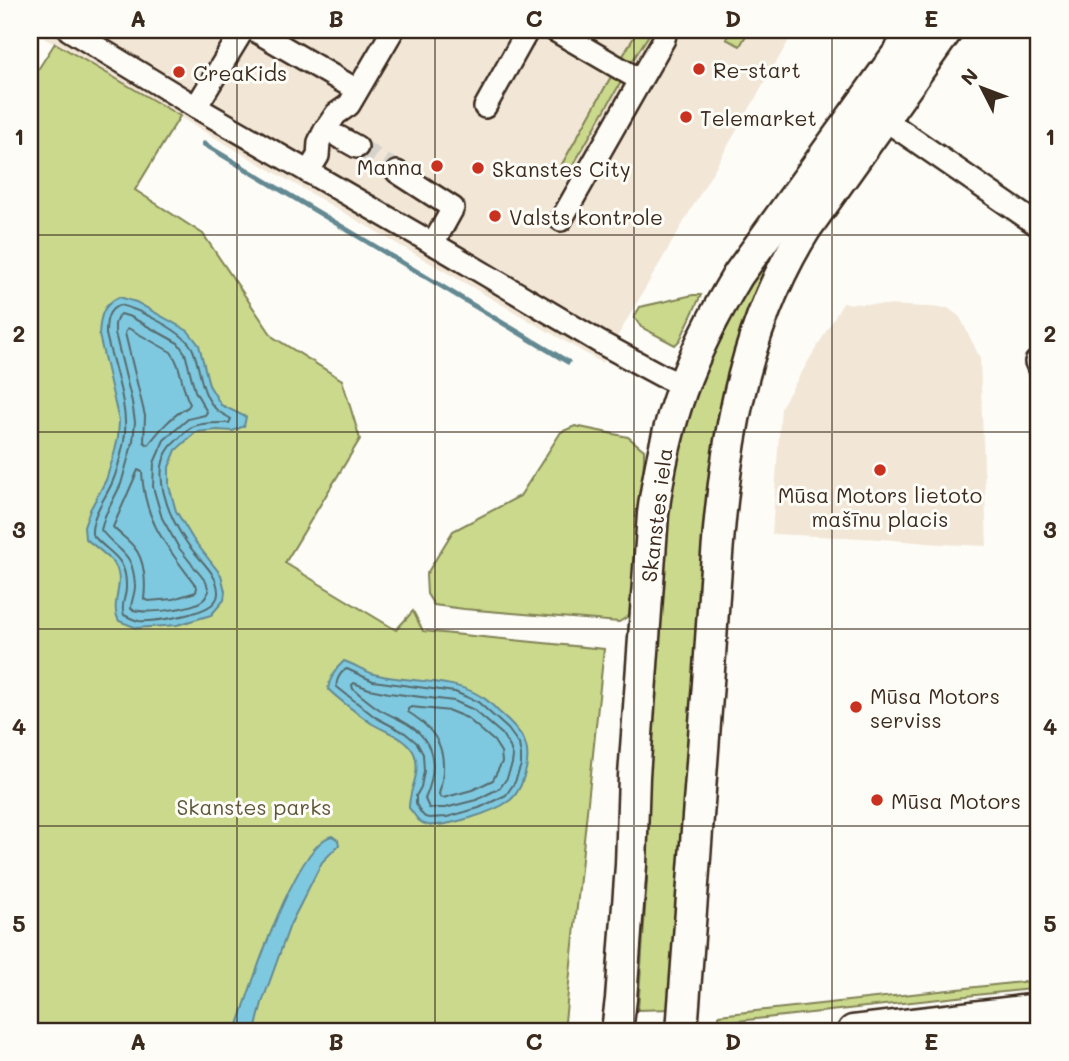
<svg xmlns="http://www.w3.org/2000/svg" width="1069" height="1061" font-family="Mali,sans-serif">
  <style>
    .built { fill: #f2e7d7 }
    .green { fill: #cad98c; stroke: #828255; stroke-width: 2 }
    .water { fill: #7fc9e0; stroke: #648992; stroke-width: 2 }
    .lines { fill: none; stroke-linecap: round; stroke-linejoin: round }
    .shore { stroke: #566a6c; stroke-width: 2 }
    .stream { stroke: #648992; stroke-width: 5 }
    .street-tunnel { stroke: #d6d2cc; stroke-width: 21; stroke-dasharray: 21 10; stroke-linecap: butt }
    .street-casing { stroke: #3b2a1e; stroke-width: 26 }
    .secondary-casing { stroke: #3b2a1e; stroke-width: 35 }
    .street { stroke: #fdfcf7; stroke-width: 21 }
    .secondary { stroke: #fdfcf7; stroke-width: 30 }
    .grid { fill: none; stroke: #3b2a1e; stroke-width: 2; stroke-opacity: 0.55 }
    .poi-dot { fill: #c8321e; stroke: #fdfcf7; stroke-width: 2.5 }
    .labels { text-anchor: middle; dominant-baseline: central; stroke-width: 6; stroke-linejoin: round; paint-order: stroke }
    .poi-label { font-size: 21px; fill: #3b2a1e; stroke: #fdfcf7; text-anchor: start }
    .street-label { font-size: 21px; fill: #3b2a1e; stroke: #fdfcf7 }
    .park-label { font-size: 21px; fill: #5f563a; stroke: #fdfcf7 }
    .neatline { fill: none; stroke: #3b2a1e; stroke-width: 2.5 }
    .grid-label { font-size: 23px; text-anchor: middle; font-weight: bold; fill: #3b2a1e }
  </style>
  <rect width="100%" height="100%" fill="#fdfcf7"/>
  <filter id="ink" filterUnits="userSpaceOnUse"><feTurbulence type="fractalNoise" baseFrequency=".0143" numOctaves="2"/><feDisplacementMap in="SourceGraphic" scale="14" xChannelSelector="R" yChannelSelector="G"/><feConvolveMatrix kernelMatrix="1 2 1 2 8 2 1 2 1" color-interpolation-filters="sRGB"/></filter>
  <g filter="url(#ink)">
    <g class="built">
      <polygon points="30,30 795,30 602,363"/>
      <polygon points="843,303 948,308 960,317 980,358 987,546 939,544 881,539 772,534 781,407"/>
    </g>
    <g class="green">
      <polygon points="638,30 652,30 633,60 629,62 620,61"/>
      <polygon points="731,30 749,30 740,46 726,39"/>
      <polygon points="55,43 180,116 135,190 203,234 273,337 342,380 360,439 285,563 396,630 413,611 423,631 604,649 564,1031 30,1031 30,82"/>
      <polygon points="613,73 621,82 568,174 557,173"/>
      <polygon points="792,224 768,267 749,308 735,353 673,1009 638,1010 647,880 647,745 670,485 679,434 726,314"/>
      <polygon points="693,295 701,295 680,340 675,345 641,327 634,317 640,307"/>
      <polygon points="575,426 628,437 644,450 644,460 632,614 619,622 464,609 434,605 427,594 426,575 453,531 520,496 561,432"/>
      <polygon points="1039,980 1039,988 728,1022 719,1019 719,1015"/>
    </g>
    <g class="water">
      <path d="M119 297 136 302 188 331 199 345 209 385 221 405 246 417 244 426 233 431 218 430 196 432 176 450 169 467V486L176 511 193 539 221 575 225 591 224 600 211 615 177 625 137 628 119 621C109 603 126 584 115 565 110 557 93 545 85 538L84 527 90 510 106 480 113 458 118 438 119 421 99 335C100 317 102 305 119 297Z"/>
      <path d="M344 661C356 665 367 673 378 675 411 683 454 678 482 697 488 700 493 706 498 711 522 731 535 747 523 779 521 787 515 797 509 801 498 809 483 814 470 818 457 821 441 827 428 825 417 823 415 814 409 808 409 789 419 779 416 760 413 739 387 733 371 723 357 713 340 701 328 689 330 677 335 669 344 661Z"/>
      <path d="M332 836 338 840 339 845 322 862 290 925 262 1003 255 1031H236C248 994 295 844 332 836Z"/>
    </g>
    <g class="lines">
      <g class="shore">
        <path d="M120 305C138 309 186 332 193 350 201 369 200 396 218 411 222 414 227 416 231 419L229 423C218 423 201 422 192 427 186 430 181 437 176 441 146 467 169 517 187 543 197 558 218 573 218 592 219 607 197 612 186 615 173 618 152 622 139 621 134 620 128 617 124 615 120 605 126 598 126 588 127 555 109 555 92 534 91 516 105 499 112 483 118 470 121 455 124 441 130 409 113 366 106 334 106 322 107 309 120 305Z"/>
        <path d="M121 314 131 317 178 343 185 353 195 391 207 412 205 415 188 419 164 440 154 463 153 487 162 518 179 548 206 582 209 591C207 594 206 598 203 600 192 609 144 615 131 609 131 601 135 594 135 586 133 550 120 554 101 530L105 516 121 484 133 441 135 422 132 402 115 333V324L118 316Z"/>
        <path d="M128 328 171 352C182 366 181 388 190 404L188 407C171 416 159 431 148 445L144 442 145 416 125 333Z"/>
        <path d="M138 470 142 472C144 523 169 549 197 587L196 592 173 599 148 601 144 599C146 583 145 560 134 547 128 539 119 534 113 527Z"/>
        <path d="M347 669 373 681 455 692 478 702 508 729 519 744 521 756V765L515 782 506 795 479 808 447 817 429 818 425 817 421 813 416 804V796L421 787 424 771 423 754 417 743 405 733 375 717 337 687C335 681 341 671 347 669Z"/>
        <path d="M354 683 369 689 389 693 454 701 474 710 502 734 510 747 513 756 512 764 507 778 500 788 476 800 445 808H429L425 799C437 771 437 743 409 725 400 719 389 715 379 709 370 703 362 696 353 689L352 685Z"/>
        <path d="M411 707 450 711 467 718 494 741 501 752 502 762 493 780 472 790 443 798 440 797 439 794C449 757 442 733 408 712V709Z"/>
      </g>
      <polyline class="stream" points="204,144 568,362"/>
      <polyline class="street-tunnel" points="357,147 397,172"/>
      <defs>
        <g id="street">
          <polyline points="69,30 196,107 451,254 601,343 662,376 682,385"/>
          <polyline points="254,30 357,90"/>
          <polyline points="554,30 640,80"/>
          <polyline points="196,107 243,30"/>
          <polyline points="485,107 528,30"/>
          <polyline points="884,119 1039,226"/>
          <polyline points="339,137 357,147"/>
          <polyline points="308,172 318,156 319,142 325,130 336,114 349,105 393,30"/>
          <polyline points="397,172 453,208 433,244"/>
          <polyline points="561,220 664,39 666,30"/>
          <polyline points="1036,362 1039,369"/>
        </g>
        <g id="secondary">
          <path d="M617 1031 621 999 631 865 634 776 653 514C665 420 689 356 738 275L915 30"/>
          <path d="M682 1031C691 915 700 799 708 683 720 526 719 366 806 228L947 30"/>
          <polyline points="853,1031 1039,1009"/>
        </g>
      </defs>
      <use href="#street" class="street-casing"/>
      <use href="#secondary" class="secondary-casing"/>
      <use href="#street" class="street"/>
      <use href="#secondary" class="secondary"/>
    </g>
  </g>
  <path class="grid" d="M237 30V1031M435 30V1031M634 30V1031M832 30V1031M30 235H1039M30 432H1039M30 629H1039M30 826H1039"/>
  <g class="poi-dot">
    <circle cx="699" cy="69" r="7"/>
    <circle cx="179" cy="72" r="7"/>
    <circle cx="686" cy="117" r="7"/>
    <circle cx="437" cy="166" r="7"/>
    <circle cx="478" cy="168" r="7"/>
    <circle cx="495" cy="216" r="7"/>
    <circle cx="880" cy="470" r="7"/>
    <circle cx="856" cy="707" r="7"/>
    <circle cx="877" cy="800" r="7"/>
  </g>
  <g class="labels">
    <g class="poi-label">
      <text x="713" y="69">Re-start</text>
      <text x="193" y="72">CreaKids</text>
      <text x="700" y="117">Telemarket</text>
      <text x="423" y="166" text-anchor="end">Manna</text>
      <text x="492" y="168">Skanstes City</text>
      <text x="509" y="216">Valsts kontrole</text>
      <text x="880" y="494" text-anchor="middle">Mūsa Motors lietoto<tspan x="880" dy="24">mašīnu placis</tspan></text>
      <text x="870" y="695">Mūsa Motors<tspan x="870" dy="24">serviss</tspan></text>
      <text x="891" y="800">Mūsa Motors</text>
    </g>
    <g class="street-label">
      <text transform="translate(656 515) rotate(-83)">Skanstes iela</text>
    </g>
    <g class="park-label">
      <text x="254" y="806">Skanstes parks</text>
    </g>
  </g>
  <rect width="1069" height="1061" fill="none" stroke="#fdfcf7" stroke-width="77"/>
  <g transform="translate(982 88) rotate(312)" stroke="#fdfcf7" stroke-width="5" paint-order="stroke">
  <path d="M0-5L12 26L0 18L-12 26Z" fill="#3b2a1e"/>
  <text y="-10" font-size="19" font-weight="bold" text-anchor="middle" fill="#3b2a1e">N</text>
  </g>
  <rect x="38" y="38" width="992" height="985" class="neatline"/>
  <g class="grid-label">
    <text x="138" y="27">A</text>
    <text x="336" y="27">B</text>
    <text x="534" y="27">C</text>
    <text x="733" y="27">D</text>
    <text x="931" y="27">E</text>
    <text x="19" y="145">1</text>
    <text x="1050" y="145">1</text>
    <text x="19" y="342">2</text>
    <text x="1050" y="342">2</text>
    <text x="19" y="538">3</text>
    <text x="1050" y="538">3</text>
    <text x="19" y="735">4</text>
    <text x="1050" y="735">4</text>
    <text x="19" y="932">5</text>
    <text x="1050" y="932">5</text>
    <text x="138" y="1050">A</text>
    <text x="336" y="1050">B</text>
    <text x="534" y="1050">C</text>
    <text x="733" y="1050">D</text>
    <text x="931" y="1050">E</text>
  </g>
</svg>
